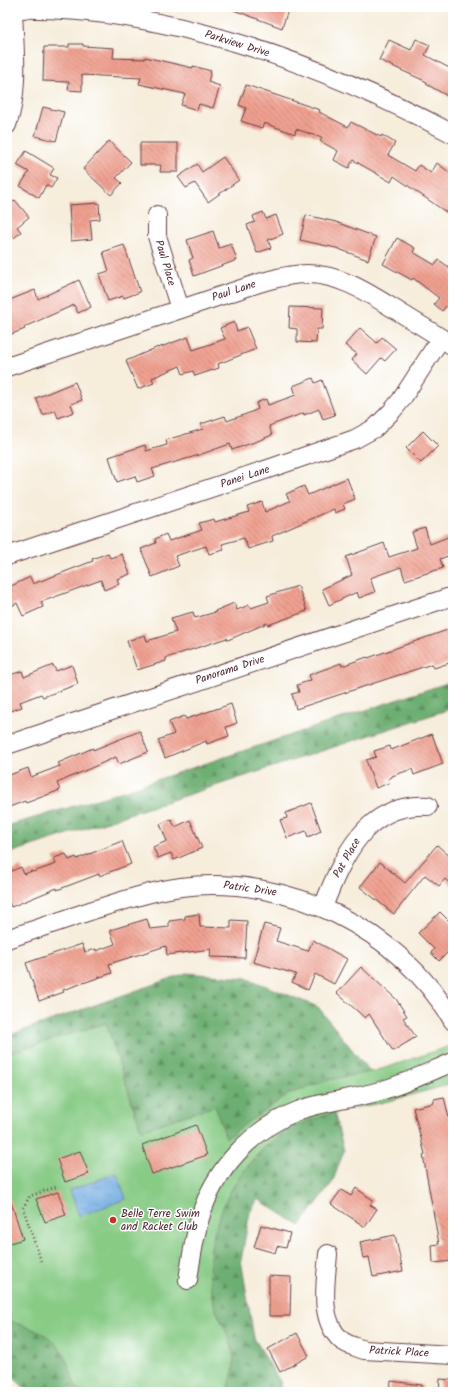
<svg xmlns="http://www.w3.org/2000/svg" width="460" height="1399" font-family="Kalam,sans-serif">
  <style>
    .forest { fill: url(#forest-firs); stroke: #5c674e }
    .garden { fill: #87cb85; stroke: #687558 }
    .water { fill: url(#water-ripples); stroke: #5e6686 }
    .building { fill: url(#building-back-hatch) }
    .lines { fill: none; stroke-linecap: round; stroke-linejoin: round }
    .minor-casing { stroke: #643e45; stroke-width: 20 }
    .path { stroke: #643e45; stroke-width: 2.5; stroke-dasharray: 1 3; stroke-linecap: butt }
    .minor { stroke: #fff; stroke-width: 18 }
    .poi-dot { fill: #c8321e; stroke: #fff; stroke-width: 1.5 }
    .labels { text-anchor: middle; dominant-baseline: central; stroke-width: 3; stroke-linejoin: round; paint-order: stroke }
    .street-label { font-size: 11px; fill: #4a1f2b; stroke: #fff }
    .poi-label { font-size: 11px; fill: #4a1f2b; stroke: #fff; text-anchor: start }
  </style>
  <defs>
    <pattern id="forest-firs" width="22" height="20" patternUnits="userSpaceOnUse"><rect width="22" height="20" fill="#6daf72"/><path d="M5 1l3.5 6h-7zM16 11l3.5 6h-7z" fill="#5c8e5e"/></pattern>
    <pattern id="water-ripples" width="26" height="14" patternUnits="userSpaceOnUse"><rect width="26" height="14" fill="#73ace2"/><path d="M2 4q2-2 4 0t4 0M15 11q2-2 4 0t4 0" fill="none" stroke="#608bb7"/></pattern>
    <pattern id="building-back-hatch" width="6" height="6" patternUnits="userSpaceOnUse"><rect width="6" height="6" fill="#f0a090"/><path d="M-1 5l2 2M0 0l6 6M5-1l2 2" fill="none" stroke="#c48276"/></pattern>
  </defs>
  <rect width="100%" height="100%" fill="#fff"/>
  <filter id="ink" filterUnits="userSpaceOnUse"><feTurbulence type="fractalNoise" baseFrequency=".025" numOctaves="2"/><feDisplacementMap in="SourceGraphic" scale="8" xChannelSelector="R" yChannelSelector="G"/><feConvolveMatrix kernelMatrix="1 2 1 2 8 2 1 2 1" color-interpolation-filters="sRGB"/></filter>
  <filter id="wash" filterUnits="userSpaceOnUse"><feTurbulence type="fractalNoise" baseFrequency=".012" numOctaves="4" result="noise"/><feDisplacementMap in="SourceGraphic" scale="16" xChannelSelector="R" yChannelSelector="G"/><feGaussianBlur stdDeviation="0.9" result="paint"/><feColorMatrix in="noise" values="0 0 0 0 0 0 0 0 0 0 0 0 0 0 0 0 0 1.4 0 .05"/><feComposite in="paint" operator="in"/></filter>
  <g filter="url(#wash)">
    <rect width="100%" height="100%" fill="#f6eddb"/>
    <g class="forest">
      <polygon points="453,681 453,708 7,854 7,826 111,795"/>
      <polygon points="186,973 246,978 318,1007 370,1072 328,1080 287,1095 226,1138 215,1106 141,1130 106,1023 7,1054 7,1036"/>
      <polygon points="334,1112 344,1151 332,1183 300,1226 258,1199 250,1212 241,1260 254,1338 282,1385 279,1392 225,1392 229,1384 225,1330 215,1308 209,1280 209,1257 213,1236 223,1204 237,1180 251,1162 267,1145 287,1129"/>
      <path d="M7 1320C30 1328 54 1333 65 1357 70 1368 73 1381 79 1392H29L7 1372Z"/>
    </g>
    <path class="garden" d="M106 1023 141 1130 215 1106 226 1138 287 1095 328 1080 370 1072 385 1068 453 1045V1084C428 1090 404 1097 380 1103 365 1106 350 1108 335 1112 325 1115 316 1119 306 1122 300 1125 292 1126 287 1130 244 1157 216 1206 210 1255 208 1272 211 1288 214 1304 216 1312 221 1320 225 1329 235 1352 238 1369 225 1392H79C73 1381 70 1368 65 1357 54 1333 30 1328 7 1320V1054Z"/>
    <polygon class="water" points="117,1173 126,1199 79,1216 70,1190"/>
    <g id="blocks">
      <g class="building">
        <polygon points="228,7 289,7 282,28 228,8"/>
        <polygon points="416,39 430,45 425,55 453,70 453,99 426,84 427,82 379,60 389,40 411,50"/>
        <polygon points="69,44 83,44 83,46 114,48 113,58 145,59 145,57 193,68 193,66 211,71 208,82 220,86 213,108 199,104 197,110 181,105 185,94 139,84 141,78 82,75 82,91 68,90 69,82 43,81 44,47 69,47"/>
        <polygon points="246,85 320,110 319,112 348,127 351,122 381,137 382,135 395,143 388,155 415,171 419,165 431,173 437,163 453,175 453,217 394,176 391,182 353,160 349,168 334,160 338,151 320,141 322,138 296,129 295,134 264,123 262,128 241,121 246,108 239,105"/>
        <polygon points="43,107 64,112 56,141 35,136"/>
        <polygon points="109,141 131,162 116,178 122,183 111,195 83,169"/>
        <polygon points="140,143 178,143 178,172 160,172 161,165 140,165"/>
        <polygon points="26,151 54,168 50,175 57,178 51,188 46,185 39,198 20,186 29,172 17,165"/>
        <polygon points="223,157 239,180 208,202 195,183 186,188 178,177 197,164 202,172"/>
        <polygon points="15,200 29,217 17,227 21,232 14,238 10,233 7,235 7,207"/>
        <polygon points="99,203 100,219 90,220 92,239 71,241 69,205"/>
        <polygon points="263,212 266,219 276,215 283,234 268,240 271,248 257,253 247,225 255,222 253,216"/>
        <polygon points="306,215 336,222 376,237 368,260 336,248 300,240"/>
        <polygon points="213,231 219,248 231,244 237,260 194,276 189,260 193,258 187,240"/>
        <polygon points="397,238 415,248 413,252 435,265 439,260 453,270 453,298 442,311 434,304 439,298 413,278 412,280 383,264"/>
        <polygon points="124,245 140,292 124,298 123,296 108,301 99,274 109,271 103,252"/>
        <polygon points="79,280 91,307 78,313 74,305 24,327 25,329 9,335 7,328 7,301 35,290 38,299"/>
        <polygon points="290,307 323,308 322,329 317,329 316,343 297,342 297,329 289,328"/>
        <polygon points="234,322 237,331 247,327 256,349 218,364 219,368 195,376 193,371 183,374 180,366 152,378 154,383 138,389 126,361 158,347 158,348 188,337 193,350 225,339 220,328"/>
        <polygon points="360,328 377,343 382,337 396,349 385,361 381,358 367,374 352,360 357,354 345,345"/>
        <polygon points="313,378 315,383 322,380 335,415 323,419 319,409 304,415 304,413 269,426 272,435 260,440 232,450 230,444 196,456 152,469 155,476 137,482 135,476 117,482 109,457 145,445 146,451 167,445 166,440 203,429 201,424 225,416 227,421 249,413 258,409 256,403 266,399 268,405 296,395 293,386"/>
        <polygon points="75,382 82,400 71,404 74,412 58,418 55,410 43,415 36,398"/>
        <polygon points="423,431 438,446 421,463 406,448"/>
        <polygon points="347,478 355,499 343,504 345,509 335,513 334,509 272,536 273,541 248,549 244,538 222,544 224,550 209,554 206,546 175,556 179,566 152,577 141,549 156,543 155,539 166,534 169,541 202,530 199,523 214,519 215,522 249,512 247,507 262,502 265,512 290,501 286,494 304,486 308,495"/>
        <polygon points="425,528 430,544 453,535 453,554 440,559 443,568 405,580 401,567 370,578 375,592 359,598 357,592 329,605 322,589 352,575 346,557 384,543 389,557 417,548 412,532"/>
        <polygon points="108,553 110,558 122,554 130,574 117,579 119,584 104,590 101,580 41,602 43,607 23,616 17,603 10,607 7,600 7,588 30,577 33,584 93,561 92,559"/>
        <polygon points="298,586 307,611 268,625 267,623 228,640 227,638 166,658 166,661 137,670 127,641 145,635 147,641 176,632 171,618 193,612 195,618 216,612 215,611 234,603 237,610 249,605 251,608 269,602 267,596"/>
        <polygon points="453,628 453,655 450,656 452,662 434,668 432,664 296,709 292,694 299,692 297,685 311,680 309,675 341,663 342,666 367,657 368,658"/>
        <polygon points="53,665 56,671 72,665 78,684 43,697 41,694 20,702 22,707 7,712 7,676 22,671 24,677"/>
        <polygon points="231,704 237,723 226,727 229,736 207,744 206,741 165,758 158,740 174,734 169,722 184,716 186,719"/>
        <polygon points="140,731 148,752 119,764 116,757 57,783 60,790 26,803 25,801 7,808 7,776 28,768 31,777 60,766 58,763 93,748 93,750"/>
        <polygon points="432,734 443,764 414,775 412,769 392,776 392,777 388,779 389,783 376,788 366,760 376,757 374,751 390,746 391,750"/>
        <polygon points="311,803 321,831 308,837 306,831 287,838 280,820 287,818 286,813"/>
        <polygon points="171,819 175,827 190,820 202,848 174,860 171,853 158,858 153,847 167,841 160,824"/>
        <polygon points="122,841 131,864 99,876 99,874 57,890 57,888 11,907 7,898 7,873 21,867 24,874 32,871 33,872 56,864 54,858 66,854 69,860 76,857 77,859"/>
        <polygon points="437,845 453,859 453,886 445,879 439,886 425,875 394,914 360,887 380,862 405,883"/>
        <polygon points="440,912 453,925 453,947 439,961 431,953 434,949 418,933"/>
        <polygon points="199,914 200,927 231,928 231,920 247,921 245,958 210,957 211,949 167,955 166,946 109,964 112,973 63,990 64,992 39,1001 26,963 82,944 85,952 96,949 96,951 115,944 110,930 147,919 150,929 169,927 169,921 185,919 185,916"/>
        <polygon points="264,924 280,928 276,941 308,951 313,940 347,959 334,984 315,974 308,990 292,982 296,974 253,962"/>
        <polygon points="361,967 396,999 407,1016 403,1018 416,1037 393,1051 369,1014 365,1018 337,993"/>
        <polygon points="444,1097 453,1135 453,1261 433,1263 432,1245 439,1244 423,1155 425,1154 413,1108 434,1103 434,1099"/>
        <polygon points="196,1125 207,1155 152,1174 142,1145"/>
        <polygon points="80,1151 89,1174 65,1182 57,1159"/>
        <polygon points="356,1188 373,1200 370,1205 377,1209 365,1227 331,1204 341,1190 351,1196"/>
        <polygon points="58,1192 66,1215 45,1222 36,1199"/>
        <polygon points="7,1196 9,1196 23,1239 7,1244"/>
        <polygon points="261,1225 290,1233 286,1248 277,1246 275,1253 254,1247"/>
        <polygon points="395,1235 403,1271 373,1277 369,1257 363,1258 360,1242"/>
        <polygon points="269,1276 291,1277 290,1316 269,1316"/>
        <polygon points="297,1333 309,1356 280,1372 268,1349"/>
        <polygon points="440,1379 453,1380 453,1392 439,1392"/>
        <polygon points="391,1381 422,1385 422,1392 390,1392"/>
      </g>
    </g>
  </g>
  <g filter="url(#ink)">
    <use href="#blocks" fill-opacity="0" stroke="#643e45" stroke-width="1"/>
    <g class="lines">
      <defs>
        <g id="minor">
          <path d="M7 9C160 4 320 63 453 134"/>
          <path d="M7 125C20 89 14 46 13 9"/>
          <polyline points="157,215 157,236 180,309"/>
          <path d="M7 367 256 284C272 279 289 274 307 274 343 274 374 297 404 315 420 325 437 335 453 346"/>
          <polyline points="7,556 268,469 355,439 375,428 392,411 401,400 441,338"/>
          <polyline points="7,745 453,596"/>
          <path d="M323 907C342 859 365 802 428 806"/>
          <path d="M7 939C36 929 64 920 93 910 122 901 151 891 181 887 287 874 399 928 453 1021"/>
          <path d="M328 1254C326 1282 318 1319 341 1340 347 1345 356 1347 364 1350L453 1355"/>
          <path d="M188 1280C191 1259 194 1238 200 1218 214 1169 253 1128 300 1110 326 1101 353 1099 380 1091 405 1084 429 1072 453 1062"/>
        </g>
      </defs>
      <use href="#minor" class="minor-casing"/>
      <polyline class="path" points="41,1261 23,1208 30,1196 56,1187"/>
      <use href="#minor" class="minor"/>
    </g>
  </g>
  <circle class="poi-dot" cx="113" cy="1220" r="4"/>
  <g class="labels">
    <g class="street-label">
      <text transform="translate(237 44) rotate(17)">Parkview Drive</text>
      <text transform="translate(165 263) rotate(73)">Paul Place</text>
      <text transform="translate(234 291) rotate(-18)">Paul Lane</text>
      <text transform="translate(245 477) rotate(-18)">Panei Lane</text>
      <text transform="translate(230 670) rotate(-18)">Panorama Drive</text>
      <text transform="translate(347 858) rotate(-60)">Pat Place</text>
      <text transform="translate(250 889) rotate(8)">Patric Drive</text>
      <text transform="translate(399 1352) rotate(3)">Patrick Place</text>
    </g>
    <g class="poi-label">
      <text x="121" y="1214">Belle Terre Swim<tspan x="121" dy="13">and Racket Club</tspan></text>
    </g>
  </g>
  <rect width="460" height="1399" fill="none" stroke="#fff" stroke-width="24"/>
</svg>
